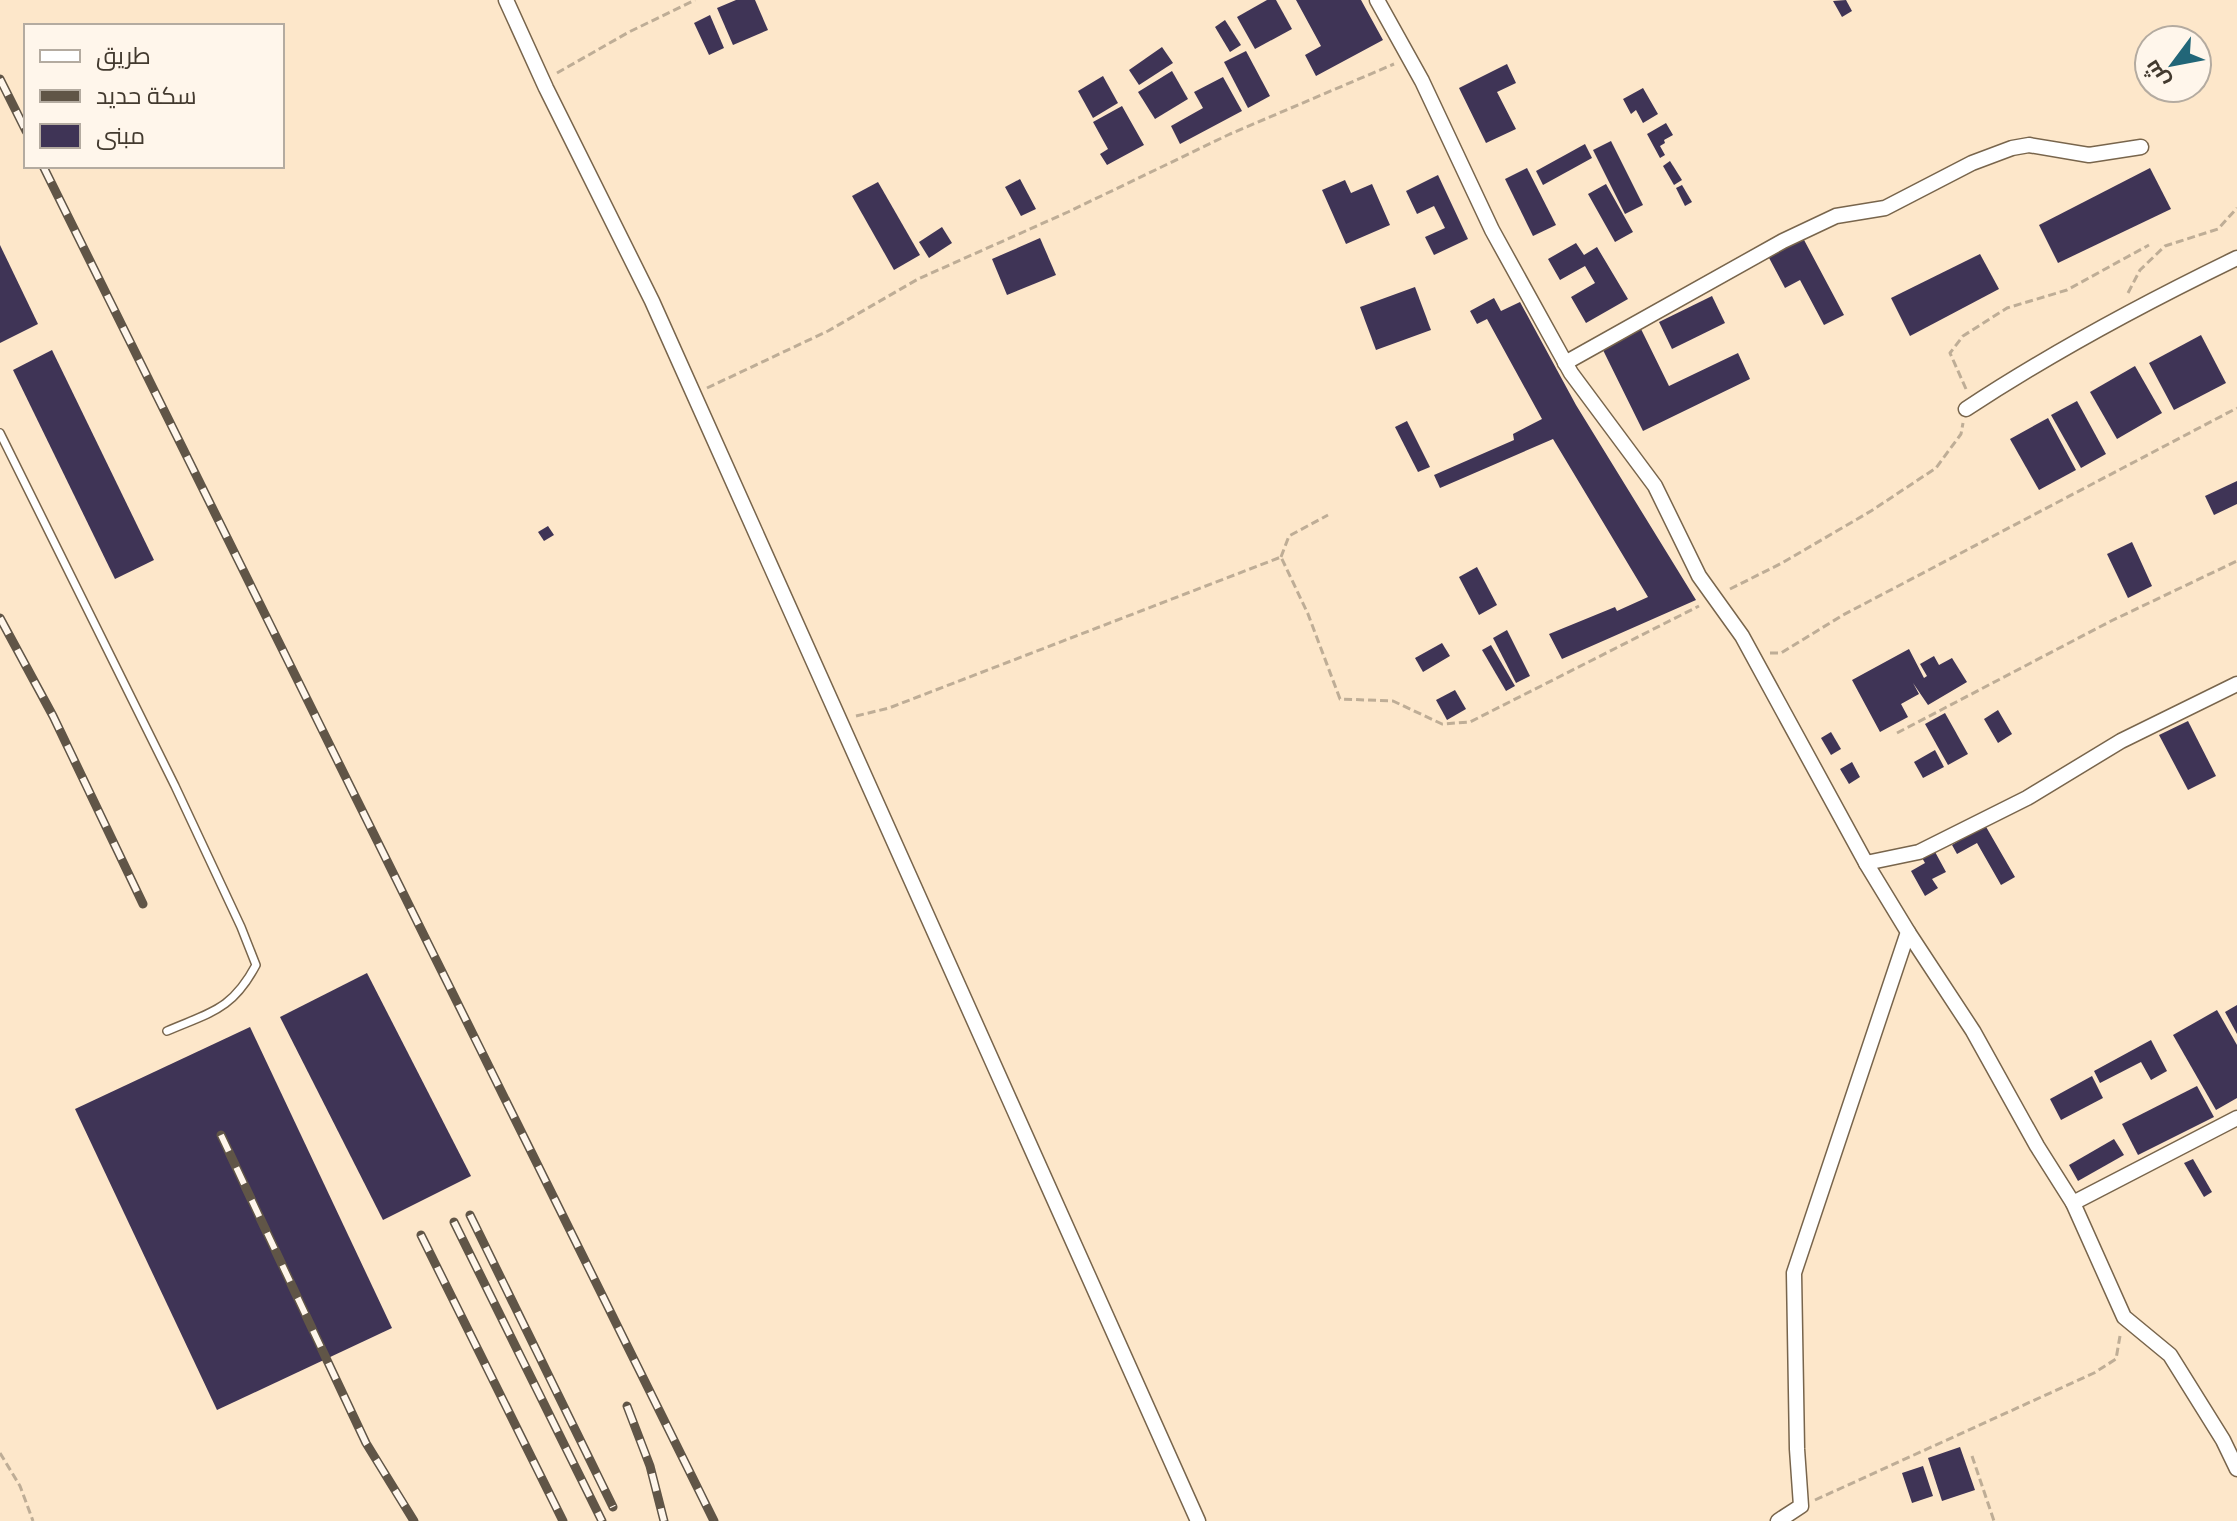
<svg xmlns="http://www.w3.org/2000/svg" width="2237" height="1521" font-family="Overpass,Cairo,sans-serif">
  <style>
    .building { fill: #3f3456 }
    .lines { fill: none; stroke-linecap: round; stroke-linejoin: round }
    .lane-casing { stroke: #78654c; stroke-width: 10 }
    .street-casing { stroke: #78654c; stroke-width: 17 }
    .path { stroke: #bead96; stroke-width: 3; stroke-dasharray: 8 4; stroke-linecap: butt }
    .lane { stroke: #fff; stroke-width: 7 }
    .street { stroke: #fff; stroke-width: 14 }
    .rail-casing { stroke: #605547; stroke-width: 9 }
    .rail { stroke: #fff6eb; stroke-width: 6; stroke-dasharray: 18; stroke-linecap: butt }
  </style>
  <rect width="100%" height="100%" fill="#fde7ca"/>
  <g class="building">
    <polygon points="736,0 755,0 768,30 733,45 717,8"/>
    <polygon points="1267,0 1276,0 1292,29 1255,49 1237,17"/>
    <polygon points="1296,0 1361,0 1383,40 1316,76 1305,55 1321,46"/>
    <polygon points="1846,0 1852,11 1842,17 1833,1"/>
    <polygon points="710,15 724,48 709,55 694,23"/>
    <polygon points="1225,20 1241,45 1230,52 1215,27"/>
    <polygon points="1162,47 1173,63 1139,85 1129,70"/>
    <polygon points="1246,51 1270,96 1248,108 1224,62"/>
    <polygon points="1507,64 1516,83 1497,92 1516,129 1486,143 1459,88"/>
    <polygon points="1172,71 1188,99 1155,119 1138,92"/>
    <polygon points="1103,76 1118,103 1093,118 1078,91"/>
    <polygon points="1223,77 1242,111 1180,144 1171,126 1203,108 1194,92"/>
    <polygon points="1643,88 1658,114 1643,123 1636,110 1631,114 1623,99"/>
    <polygon points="1122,106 1144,145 1107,165 1100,154 1108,149 1093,122"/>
    <polygon points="1666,123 1673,135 1664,140 1665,143 1660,146 1665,155 1660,158 1647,134"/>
    <polygon points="1611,141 1643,205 1625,214 1593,150"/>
    <polygon points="1585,144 1592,158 1543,185 1536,171"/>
    <polygon points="1670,161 1682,180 1674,185 1663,166"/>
    <polygon points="1527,168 1556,225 1533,236 1505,179"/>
    <polygon points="2150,168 2171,209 2058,263 2039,225"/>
    <polygon points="1438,175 1468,239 1434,255 1425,237 1445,228 1434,206 1417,214 1406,191"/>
    <polygon points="1020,179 1036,209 1021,216 1005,187"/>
    <polygon points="1345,180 1351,193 1372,184 1390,225 1346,244 1322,190"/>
    <polygon points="878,182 920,255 894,270 852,196"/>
    <polygon points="1606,184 1633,232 1615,242 1588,194"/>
    <polygon points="1682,185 1692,202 1685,206 1676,188"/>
    <polygon points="942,227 952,243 929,258 919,242"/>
    <polygon points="1040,238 1056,275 1007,295 992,259"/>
    <polygon points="1803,238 1844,315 1824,325 1800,280 1785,288 1768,256"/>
    <polygon points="1576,243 1584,255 1597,247 1628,299 1586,323 1571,297 1595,283 1585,266 1560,280 1548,259"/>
    <polygon points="0,245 38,324 0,343"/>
    <polygon points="1980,254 1999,289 1910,336 1891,298"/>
    <polygon points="1415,287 1431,330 1376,350 1360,307"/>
    <polygon points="1712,296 1725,323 1672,349 1659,322"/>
    <polygon points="1494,298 1501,311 1520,302 1576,405 1696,600 1562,659 1549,634 1615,607 1617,611 1648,597 1553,439 1440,488 1434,475 1514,440 1513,434 1542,419 1487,319 1477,324 1470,311"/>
    <polygon points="1641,329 1669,386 1738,353 1750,379 1643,431 1602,348"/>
    <polygon points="2201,335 2226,383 2174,410 2149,363"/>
    <polygon points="52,350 154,560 115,579 13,370"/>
    <polygon points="2135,366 2162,413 2117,439 2090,392"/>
    <polygon points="2077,401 2106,454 2081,468 2051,415"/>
    <polygon points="2048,418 2076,470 2039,490 2010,439"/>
    <polygon points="1407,421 1430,467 1418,472 1395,427"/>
    <polygon points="2237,481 2237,504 2214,515 2205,496"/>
    <polygon points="548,526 554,535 544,541 538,532"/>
    <polygon points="2132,542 2152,586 2128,598 2107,554"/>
    <polygon points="1477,567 1497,605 1479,615 1459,577"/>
    <polygon points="1507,630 1530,676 1516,683 1493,638"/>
    <polygon points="1442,643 1450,656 1423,672 1415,658"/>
    <polygon points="1491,645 1515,686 1506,691 1482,650"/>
    <polygon points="1909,649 1924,678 1927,676 1920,664 1934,656 1939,665 1952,658 1967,682 1928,705 1913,683 1919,694 1901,704 1908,717 1880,732 1852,680"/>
    <polygon points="1455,690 1466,709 1447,720 1436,700"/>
    <polygon points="1998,710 2012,734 1998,743 1984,719"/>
    <polygon points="1945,713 1968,754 1948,765 1925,724"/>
    <polygon points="2188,721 2216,776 2188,790 2159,735"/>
    <polygon points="1831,732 1841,749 1831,755 1821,738"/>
    <polygon points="1935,750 1944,767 1923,778 1914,762"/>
    <polygon points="1852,762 1860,777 1849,784 1840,769"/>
    <polygon points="1985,825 2015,877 2001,885 1977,843 1957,854 1952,845"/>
    <polygon points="1934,850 1946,872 1932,879 1938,888 1925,896 1911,871 1925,863 1921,856"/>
    <polygon points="367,973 471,1176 383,1220 280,1017"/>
    <polygon points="2237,1005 2237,1034 2225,1012"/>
    <polygon points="2217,1010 2237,1045 2237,1098 2216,1110 2173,1035"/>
    <polygon points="250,1027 392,1328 217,1410 75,1109"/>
    <polygon points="2151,1040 2167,1071 2151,1080 2141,1062 2100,1083 2094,1071"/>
    <polygon points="2092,1076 2103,1098 2061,1120 2050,1099"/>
    <polygon points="2197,1086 2214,1117 2138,1155 2122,1124"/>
    <polygon points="2114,1139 2124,1155 2078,1181 2069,1165"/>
    <polygon points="2193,1159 2212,1192 2204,1197 2184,1163"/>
    <polygon points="1960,1447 1975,1490 1942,1501 1928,1458"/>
    <polygon points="1923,1466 1933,1496 1912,1503 1902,1473"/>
  </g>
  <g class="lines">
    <defs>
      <path id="lane" d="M0 433 175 786 241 927 256 965C232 1010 211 1012 167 1031"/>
      <g id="street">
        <polyline points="506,0 546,88 652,301 1198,1521"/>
        <polyline points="1377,0 1422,81 1492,230 1571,373 1655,486 1699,576 1742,636 1866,863 1908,932 1794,1273 1797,1449 1801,1506 1778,1521"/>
        <polyline points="1565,363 1783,241 1836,216 1885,208 1972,163 2012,148 2029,145 2089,155 2141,147"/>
        <path d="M1966 409C2054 351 2142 304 2237 258"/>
        <polyline points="1866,863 1919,852 2027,798 2121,741 2237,684"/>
        <polyline points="1908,932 1973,1031 2037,1146 2073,1203 2237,1118"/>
        <polyline points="2073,1203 2124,1317 2170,1355 2223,1440 2237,1469"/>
      </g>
    </defs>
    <use href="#lane" class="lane-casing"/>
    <use href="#street" class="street-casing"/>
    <g class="path">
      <polyline points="557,73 629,32 695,0"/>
      <polyline points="2128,293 2140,270 2165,246 2218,229 2237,208"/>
      <polyline points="707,388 828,331 918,279 1068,212 1230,134 1394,64"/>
      <polyline points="1966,389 1950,353 1963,336 2007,308 2067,290 2149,245"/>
      <polyline points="1281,557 1289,536 1328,515"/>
      <polyline points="1730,589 1782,563 1871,511 1936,468 1961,434 1963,423"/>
      <polyline points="1770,653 1781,653 1843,615 2237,408"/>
      <polyline points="856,716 889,708 1281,557 1308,614 1340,699 1393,701 1442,724 1470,722 1699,606"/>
      <polyline points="1897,733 2111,621 2237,561"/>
      <polyline points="0,1453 20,1486 33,1521"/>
      <polyline points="1972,1456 1994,1521"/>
      <polyline points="1815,1500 2094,1373 2116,1359 2120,1336"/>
    </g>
    <use href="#lane" class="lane"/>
    <use href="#street" class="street"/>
    <defs>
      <g id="rail">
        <polyline points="0,79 26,131"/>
        <polyline points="43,166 714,1521"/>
        <polyline points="0,618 53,716 143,904"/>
        <polyline points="221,1135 366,1443 414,1521"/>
        <polyline points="470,1215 613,1507"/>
        <polyline points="454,1222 602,1521"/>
        <polyline points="421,1235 563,1521"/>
        <polyline points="627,1406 650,1466 664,1521"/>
      </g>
    </defs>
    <use href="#rail" class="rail-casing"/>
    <use href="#rail" class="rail"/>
  </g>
  <rect x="24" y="24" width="260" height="144" fill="#fff6eb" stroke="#b4aba0" stroke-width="2"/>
  <rect x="40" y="50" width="40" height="12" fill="#ffffff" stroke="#b4aba0" stroke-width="2"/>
  <text x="96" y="64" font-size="24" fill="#433a2f">طريق</text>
  <rect x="40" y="90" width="40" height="12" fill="#605547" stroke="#b4aba0" stroke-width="2"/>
  <text x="96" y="104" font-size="24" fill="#433a2f">سكة حديد</text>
  <rect x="40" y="124" width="40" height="24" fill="#3f3456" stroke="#b4aba0" stroke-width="2"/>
  <text x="96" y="144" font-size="24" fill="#433a2f">مبنى</text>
  <g transform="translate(2173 64) rotate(238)"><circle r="38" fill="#fff6eb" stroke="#b4aba0" stroke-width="2"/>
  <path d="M0-6L14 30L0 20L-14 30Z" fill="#226678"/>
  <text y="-12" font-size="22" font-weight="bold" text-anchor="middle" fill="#433a2f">ش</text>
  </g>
</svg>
